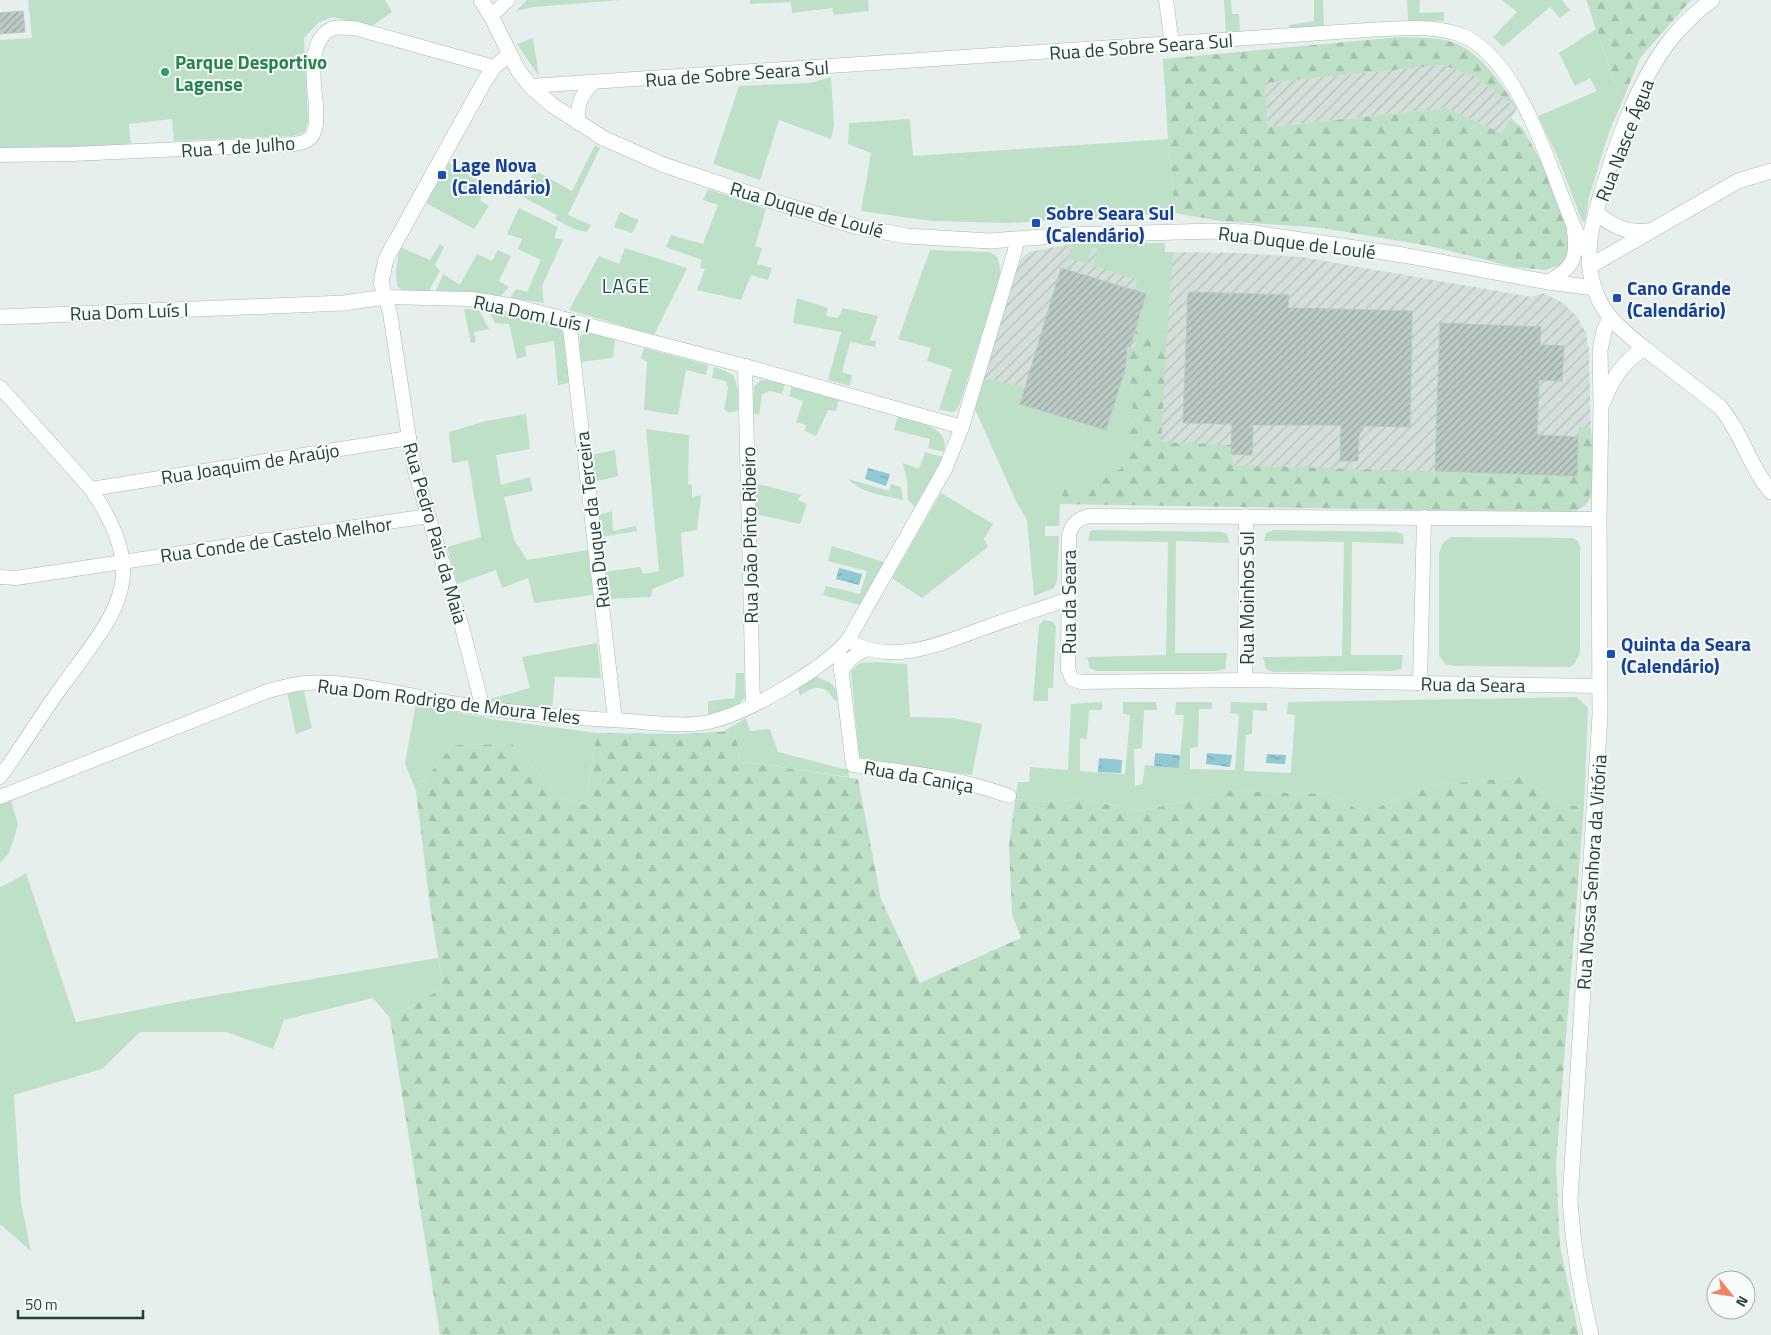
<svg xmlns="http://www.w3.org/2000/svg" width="1771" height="1335" font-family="'Titillium Web',sans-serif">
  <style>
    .industrial { fill: url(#industrial-furrows) }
    .grass { fill: #bfe0c8 }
    .forest { fill: url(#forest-firs) }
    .water { fill: url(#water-ripples) }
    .building { fill: url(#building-hatch); stroke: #b8c9c2 }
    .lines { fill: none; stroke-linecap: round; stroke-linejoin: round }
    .minor-casing { stroke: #a8b8b2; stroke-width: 15 }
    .tertiary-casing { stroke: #a8b8b2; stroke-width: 16 }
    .secondary-casing { stroke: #a4bbb3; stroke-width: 16 }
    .minor { stroke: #fff; stroke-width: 14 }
    .tertiary { stroke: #fff; stroke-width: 15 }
    .secondary { stroke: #fff; stroke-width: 15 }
    .leisure-dot { fill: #2e9e5b; stroke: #f7fbf9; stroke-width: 2 }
    .transit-dot { fill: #1a4fb4; stroke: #f7fbf9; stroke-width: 2 }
    .labels { text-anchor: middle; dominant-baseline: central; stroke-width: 4; stroke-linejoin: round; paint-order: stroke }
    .street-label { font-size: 19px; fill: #24423a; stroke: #f7fbf9 }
    .leisure-label { font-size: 19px; font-weight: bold; fill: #27864d; stroke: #f7fbf9; text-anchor: start }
    .transit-label { font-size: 19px; font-weight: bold; fill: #164399; stroke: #f7fbf9; text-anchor: start }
    .neighbourhood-label { font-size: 20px; letter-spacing: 1px; fill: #1f5548; stroke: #f7fbf9 }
  </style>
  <defs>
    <pattern id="industrial-furrows" width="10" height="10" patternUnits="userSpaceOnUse" patternTransform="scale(1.25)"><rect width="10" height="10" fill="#d4dfda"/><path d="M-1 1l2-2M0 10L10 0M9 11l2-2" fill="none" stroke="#b6c1bc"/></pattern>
    <pattern id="forest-firs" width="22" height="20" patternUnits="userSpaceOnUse" patternTransform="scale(1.25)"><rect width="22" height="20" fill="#bfe0c8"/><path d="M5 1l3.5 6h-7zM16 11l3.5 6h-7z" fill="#a4c1ad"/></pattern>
    <pattern id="water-ripples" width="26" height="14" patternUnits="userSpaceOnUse" patternTransform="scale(1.25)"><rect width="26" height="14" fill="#8ec9d4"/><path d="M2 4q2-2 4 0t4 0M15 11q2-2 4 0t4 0" fill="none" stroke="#74a5ad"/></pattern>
    <pattern id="building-hatch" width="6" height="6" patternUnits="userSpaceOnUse" patternTransform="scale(1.25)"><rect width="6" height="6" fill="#bbcac4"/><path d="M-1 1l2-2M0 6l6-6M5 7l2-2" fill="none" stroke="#98a6a0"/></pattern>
  </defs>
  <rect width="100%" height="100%" fill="#e6efeb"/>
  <g class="industrial">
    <polygon points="1443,65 1474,76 1517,108 1502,135 1447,108 1268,127 1265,83"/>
    <polygon points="1165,243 1165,252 1239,253 1301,257 1532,297 1543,293 1563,303 1577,317 1586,332 1589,352 1592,479 1592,494 1586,505 1576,511 1562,512 1017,503 975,409 1018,266 1022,258 1029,252 1072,244"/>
  </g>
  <g class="grass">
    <polygon points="28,0 385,0 392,12 372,26 332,17 319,22 304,38 308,121 305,132 293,136 174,141 172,119 129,124 131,145 40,148 0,148 0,40 32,38"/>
    <polygon points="527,0 621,0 534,7 516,11"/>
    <polygon points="750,0 868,0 869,11 834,15 832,8 792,13 791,2 750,4"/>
    <polygon points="1224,0 1231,0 1232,14 1239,14 1240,34 1226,35"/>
    <polygon points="1314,0 1323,0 1324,28 1290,31 1289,25 1314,21"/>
    <polygon points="1407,0 1420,0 1419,13 1444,12 1444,21 1408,21"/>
    <polygon points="1502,0 1562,0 1570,10 1560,18 1550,7 1503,47 1493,37 1517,12"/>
    <polygon points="1596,29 1622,102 1609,132 1589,197 1585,222 1582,221 1558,158 1538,116 1597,91 1590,78 1575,86 1559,53"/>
    <polygon points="533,38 539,76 517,44"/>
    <polygon points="831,77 834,125 831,139 779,120 760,180 713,164 739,86 810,83"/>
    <polygon points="910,119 913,156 1168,139 1175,213 1009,223 932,221 861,211 871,153 848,144 849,123"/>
    <polygon points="595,145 600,148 568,215 591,225 587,232 574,229 555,219 557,215 523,197 534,170 572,191"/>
    <polygon points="449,163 487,185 480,200 489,206 474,229 426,203"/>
    <polygon points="708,189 766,209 755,246 762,248 757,264 772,268 768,280 751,275 741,300 697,290 705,269 700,268 702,260 666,247 671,235 703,244 718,205 703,200"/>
    <polygon points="519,208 558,227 554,238 563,240 542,286 544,303 510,298 516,289 527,292 541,260 518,249 522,239 507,234"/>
    <polygon points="620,212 639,220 632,233 614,227"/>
    <polygon points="1165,243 1164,252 1173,252 1166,350 1155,330 1140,318 1146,294 1135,291 1137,280 1093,266 1098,248 1092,248 1087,264 1068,258 1072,244"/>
    <polygon points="440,244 444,247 435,265 440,271 428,293 404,292 397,286 396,270 400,247 430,260"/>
    <polygon points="625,248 687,268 654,335 569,310 599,256 619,264"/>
    <polygon points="498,250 511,256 499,281 509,287 501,296 435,293 443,274 460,285 477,254 492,261"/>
    <polygon points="930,250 990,252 998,258 1001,274 959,406 954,412 939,410 952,369 927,361 931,348 898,339"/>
    <polygon points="797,298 828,308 826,316 838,318 843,308 878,316 870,340 876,341 875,347 850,342 842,372 852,375 850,386 828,380 841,332 793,323"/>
    <polygon points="464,309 479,310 489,329 474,332 476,342 471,343"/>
    <polygon points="488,311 518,314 560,326 563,332 569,383 558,385 554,341 525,346 526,356 517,359 509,324 495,323"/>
    <polygon points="587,332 615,340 613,358 580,362 579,352 580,336"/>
    <polygon points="644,348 708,365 706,375 686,370 678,415 644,410 647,362 641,358"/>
    <polygon points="714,367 724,370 734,376 738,390 738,411 729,413 724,409 728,388 726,381 712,378"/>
    <path d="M1125 369C1141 403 1129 435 1121 469L1094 482 1064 489 1060 504 1059 526H1045V536H1059L1057 580 1054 588 1034 596 1027 520 1017 503 975 409 984 378 1025 387 1020 404 1106 430Z"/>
    <polygon points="761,380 772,380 785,384 782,394 770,391 762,394 759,415 753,413 754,386"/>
    <polygon points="792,386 839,400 836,411 828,410 816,436 805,431 806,425 796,422 803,401 789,396"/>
    <polygon points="526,414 530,449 496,455 501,485 530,477 533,491 504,497 514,540 527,560 588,550 593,595 534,603 528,578 502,588 496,570 457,584 447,547 481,537 468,460 452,463 449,432 486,421"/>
    <path d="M898 417C916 422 951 426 944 452L928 448 930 439 894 430Z"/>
    <polygon points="646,429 689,435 688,484 692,485 692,497 701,495 697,530 681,533 684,576 652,589 651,597 608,599 604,572 640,567 643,574 659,571"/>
    <polygon points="615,450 618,476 594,482 591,455"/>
    <polygon points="925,452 943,457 942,461 915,507 908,500 907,481 903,463 919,469"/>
    <path d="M848 479 889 491 891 484 901 487 903 500C882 494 864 495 848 479Z"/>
    <polygon points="754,483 801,495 798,500 807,504 800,524 755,514"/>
    <polygon points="941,493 993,524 984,539 988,547 922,598 892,578"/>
    <polygon points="612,511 613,531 636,526 637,531 600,537 598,515"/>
    <polygon points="1093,530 1222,532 1227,534 1229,543 1176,541 1175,653 1227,653 1225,669 1217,671 1097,671 1090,668 1087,657 1166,655 1168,542 1088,541 1090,532"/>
    <polygon points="1274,530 1397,532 1403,534 1404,544 1352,542 1351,655 1403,655 1401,669 1393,671 1273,672 1266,669 1263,657 1342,656 1344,542 1264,541 1266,533"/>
    <polygon points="1451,537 1573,538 1578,541 1580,547 1580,653 1575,663 1570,667 1454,666 1445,664 1439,656 1439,553 1443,543"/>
    <polygon points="832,546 884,562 860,605 823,595 826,586 860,594 867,571 828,561"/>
    <polygon points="1044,620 1053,622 1056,626 1053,688 1048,688 1048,701 1033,701 1039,625"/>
    <polygon points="597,643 601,678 555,677 552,710 492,703 487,700 530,688 522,657"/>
    <polygon points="876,662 907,664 910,717 953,718 982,724 972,775 865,759 859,756 851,671 860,663"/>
    <polygon points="736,673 744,673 745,697 738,705 708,717 708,701 735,698"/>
    <path d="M816 677C831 682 836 684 838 700H834C825 683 813 686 800 696L798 688Z"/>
    <polygon points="304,691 312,728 296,734 287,692"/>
    <polygon points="1577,697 1588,708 1584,806 1561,805 1521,777 1432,785 1364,813 1331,794 1228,791 1142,811 1080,799 1049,802 1015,799 1018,782 1029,782 1030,767 1068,770 1071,704 1102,702 1102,710 1089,710 1087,739 1080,738 1080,771 1125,774 1130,715 1123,714 1123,702 1156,702 1157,710 1144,710 1142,748 1134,749 1135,786 1142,784 1145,765 1179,768 1184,715 1175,715 1176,702 1212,702 1212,709 1199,709 1198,747 1190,748 1190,769 1235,770 1239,714 1230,713 1231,702 1267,703 1267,711 1253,710 1252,734 1246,735 1244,771 1291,773 1295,715 1287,714 1288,702"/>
    <polygon points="416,704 491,719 597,733 585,805 561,798 512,744 453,745 416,791 405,763"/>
    <polygon points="746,718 750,731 770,729 778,752 848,770 849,777 740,761 735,731 722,732"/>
    <polygon points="11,800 18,825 9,853 0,863 0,804"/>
    <polygon points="26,873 76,1022 193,999 438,958 443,988 390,1018 373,998 284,1020 273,1049 226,1032 140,1032 102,1069 14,1095 21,1203 31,1251 1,1225 0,1226 0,887 11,882"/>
  </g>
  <g class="forest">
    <polygon points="1586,0 1691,0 1640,58 1622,102"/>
    <path d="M1399 37C1414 38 1431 37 1445 40 1479 48 1499 81 1517 108L1474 76 1443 65 1265 83 1268 127 1447 108 1502 134 1511 118 1523 129 1542 163 1566 227 1569 250 1562 264 1547 270 1514 267 1430 246 1323 228 1221 221 1175 213 1168 139 1163 59Z"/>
    <path d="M1140 318 1155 330 1166 350 1161 442 1232 445 1233 465 1576 476 1579 427 1591 428C1592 449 1600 501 1577 510 1573 512 1566 511 1562 512L1060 504 1064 489 1094 482 1121 469 1133 417 1131 382 1125 369 1127 346 1135 348 1137 340 1133 339Z"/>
    <polygon points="735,731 740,761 858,779 881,899 920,983 1021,938 1012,914 1009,846 1015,799 1049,802 1080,799 1142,811 1228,791 1331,794 1364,813 1432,785 1521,777 1561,805 1584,806 1556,1164 1560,1246 1579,1335 440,1335 390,1018 443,988 430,906 416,791 453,745 512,744 561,798 585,805 597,733 680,734"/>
  </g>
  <g class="water">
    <polygon points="868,468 890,474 886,486 865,479"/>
    <polygon points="839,568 862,574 859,585 836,579"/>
    <polygon points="1155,753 1180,755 1179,768 1154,766"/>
    <polygon points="1207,753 1232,755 1230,767 1206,764"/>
    <polygon points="1267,754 1286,755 1285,764 1266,763"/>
    <polygon points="1099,758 1122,760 1121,773 1098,772"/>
  </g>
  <g class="building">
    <polygon points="23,11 25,32 0,34 0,13"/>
    <polygon points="1061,268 1146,294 1130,347 1127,346 1125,369 1106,430 1020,404"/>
    <polygon points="1188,292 1289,295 1288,308 1412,311 1410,427 1365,426 1359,435 1358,461 1340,461 1341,425 1253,425 1252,455 1231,454 1232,424 1183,423"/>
    <polygon points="1440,323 1541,327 1540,345 1564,346 1562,381 1539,380 1537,435 1578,437 1577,476 1435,471"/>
  </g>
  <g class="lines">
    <defs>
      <g id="minor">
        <polyline points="1166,0 1172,44"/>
        <polyline points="491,16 508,0"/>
        <path d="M530 86 1383 29C1408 28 1434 26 1458 34 1518 53 1550 170 1573 224 1577 234 1583 244 1589 254"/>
        <path d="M578 123C577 104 580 96 594 82"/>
        <path d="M0 155 72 154 294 144C300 143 307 142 311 137 318 129 316 116 316 106 314 84 306 37 334 28 340 27 347 28 354 28L494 67"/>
        <path d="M1548 282C1572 268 1578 260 1574 231"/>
        <polyline points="569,320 615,720"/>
        <polyline points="745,366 753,705"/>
        <path d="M0 387 91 489C151 579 118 609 63 685 41 715 22 747 0 777"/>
        <polyline points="91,489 409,438"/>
        <path d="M1599 519 1089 516C1078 519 1072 523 1069 535L1068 669 1072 679 1081 682 1245 680 1600 686"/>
        <polyline points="0,577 16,578 428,516"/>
        <path d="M848 640C891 667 942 643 984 628 1012 618 1040 609 1068 599"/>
        <path d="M839 651 853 765C905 772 958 777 1009 796"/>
        <path d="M841 671C848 660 855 654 868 649"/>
        <polyline points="1245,680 1246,516"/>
        <polyline points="1420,683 1424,517"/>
        <polyline points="483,709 462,627 415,471 409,438 390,313 385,297 472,299 515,306 745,366 962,427"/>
        <path d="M0 797 268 691C280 688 292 684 305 683 346 679 405 695 446 702 507 713 569 718 630 721 656 723 684 727 709 722 748 713 822 670 848 640L946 467 962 427 1018 240"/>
      </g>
      <g id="tertiary">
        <polyline points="481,0 491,16 518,70 530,86 552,105 603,138 664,165 769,200 858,227 907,236 990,241 1068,235 1216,231 1248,232 1403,255 1548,282 1595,288"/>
        <path d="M1596 213C1612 225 1627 234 1647 231"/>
        <polyline points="1590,266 1738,181 1771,171"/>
        <polyline points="0,317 344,303 385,297 381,282 386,259 484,82 494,67 509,55"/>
        <path d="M1644 348 1720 407C1742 433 1749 466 1771 492"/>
      </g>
      <g id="secondary">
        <path d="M1603 402C1613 378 1622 363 1644 348 1626 333 1608 320 1598 298 1592 285 1589 269 1589 254 1589 233 1596 211 1602 191 1618 139 1637 83 1671 39 1683 24 1696 12 1712 0"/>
        <path d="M1591 1335C1580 1290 1573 1246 1570 1200L1600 715 1599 519 1601 406 1600 350 1604 331 1610 318"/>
      </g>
    </defs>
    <use href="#minor" class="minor-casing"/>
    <use href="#tertiary" class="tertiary-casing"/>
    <use href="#secondary" class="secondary-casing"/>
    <use href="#minor" class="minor"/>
    <use href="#tertiary" class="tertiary"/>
    <use href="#secondary" class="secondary"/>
  </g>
  <circle class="leisure-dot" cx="165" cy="72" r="5"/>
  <g class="transit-dot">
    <rect x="437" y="170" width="10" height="10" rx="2.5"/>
    <rect x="1031" y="218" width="10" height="10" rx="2.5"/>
    <rect x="1612" y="293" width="10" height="10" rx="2.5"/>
    <rect x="1606" y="649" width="10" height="10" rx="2.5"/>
  </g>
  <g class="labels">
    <g class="street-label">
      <text transform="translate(1141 46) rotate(-4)">Rua de Sobre Seara Sul</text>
      <text transform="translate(737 73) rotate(-4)">Rua de Sobre Seara Sul</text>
      <text transform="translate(1624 140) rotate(-69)">Rua Nasce Água</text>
      <text transform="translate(238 146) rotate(-4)">Rua 1 de Julho</text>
      <text transform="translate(807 209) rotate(16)">Rua Duque de Loulé</text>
      <text transform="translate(1297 242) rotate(7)">Rua Duque de Loulé</text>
      <text transform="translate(129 311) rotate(-2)">Rua Dom Luís I</text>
      <text transform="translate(532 313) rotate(12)">Rua Dom Luís I</text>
      <text transform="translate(250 463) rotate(-9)">Rua Joaquim de Araújo</text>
      <text transform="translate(592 520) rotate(-97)">Rua Duque da Terceira</text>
      <text transform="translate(436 533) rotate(74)">Rua Pedro Pais da Maia</text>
      <text transform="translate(749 535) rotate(-91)">Rua João Pinto Ribeiro</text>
      <text transform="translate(276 539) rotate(-8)">Rua Conde de Castelo Melhor</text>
      <text transform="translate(1246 598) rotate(-90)">Rua Moinhos Sul</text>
      <text transform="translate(1068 602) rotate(-90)">Rua da Seara</text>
      <text transform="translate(1473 684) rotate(1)">Rua da Seara</text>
      <text transform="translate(449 701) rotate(7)">Rua Dom Rodrigo de Moura Teles</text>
      <text transform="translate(919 776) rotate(10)">Rua da Caniça</text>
      <text transform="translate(1591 872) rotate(-86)">Rua Nossa Senhora da Vitória</text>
    </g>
    <g class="leisure-label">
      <text x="175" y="61">Parque Desportivo<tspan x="175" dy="22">Lagense</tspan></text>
    </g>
    <g class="transit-label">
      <text x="452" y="164">Lage Nova<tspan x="452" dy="22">(Calendário)</tspan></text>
      <text x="1046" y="212">Sobre Seara Sul<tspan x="1046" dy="22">(Calendário)</tspan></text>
      <text x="1627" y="287">Cano Grande<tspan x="1627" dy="22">(Calendário)</tspan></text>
      <text x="1621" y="643">Quinta da Seara<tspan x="1621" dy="22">(Calendário)</tspan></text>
    </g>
    <g class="neighbourhood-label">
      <text x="626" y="285">LAGE</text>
    </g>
  </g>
  <g transform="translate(1731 1295) rotate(120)"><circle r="24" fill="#f7fbf9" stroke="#a3b1ad"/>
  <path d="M0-4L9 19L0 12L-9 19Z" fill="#f4845f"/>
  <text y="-8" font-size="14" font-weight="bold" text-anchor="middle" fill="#24423a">N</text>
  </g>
  <path d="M18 1310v8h125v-8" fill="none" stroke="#24423a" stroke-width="2.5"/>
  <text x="25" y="1310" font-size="15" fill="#24423a" stroke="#f7fbf9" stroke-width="4" paint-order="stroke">50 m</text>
</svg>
